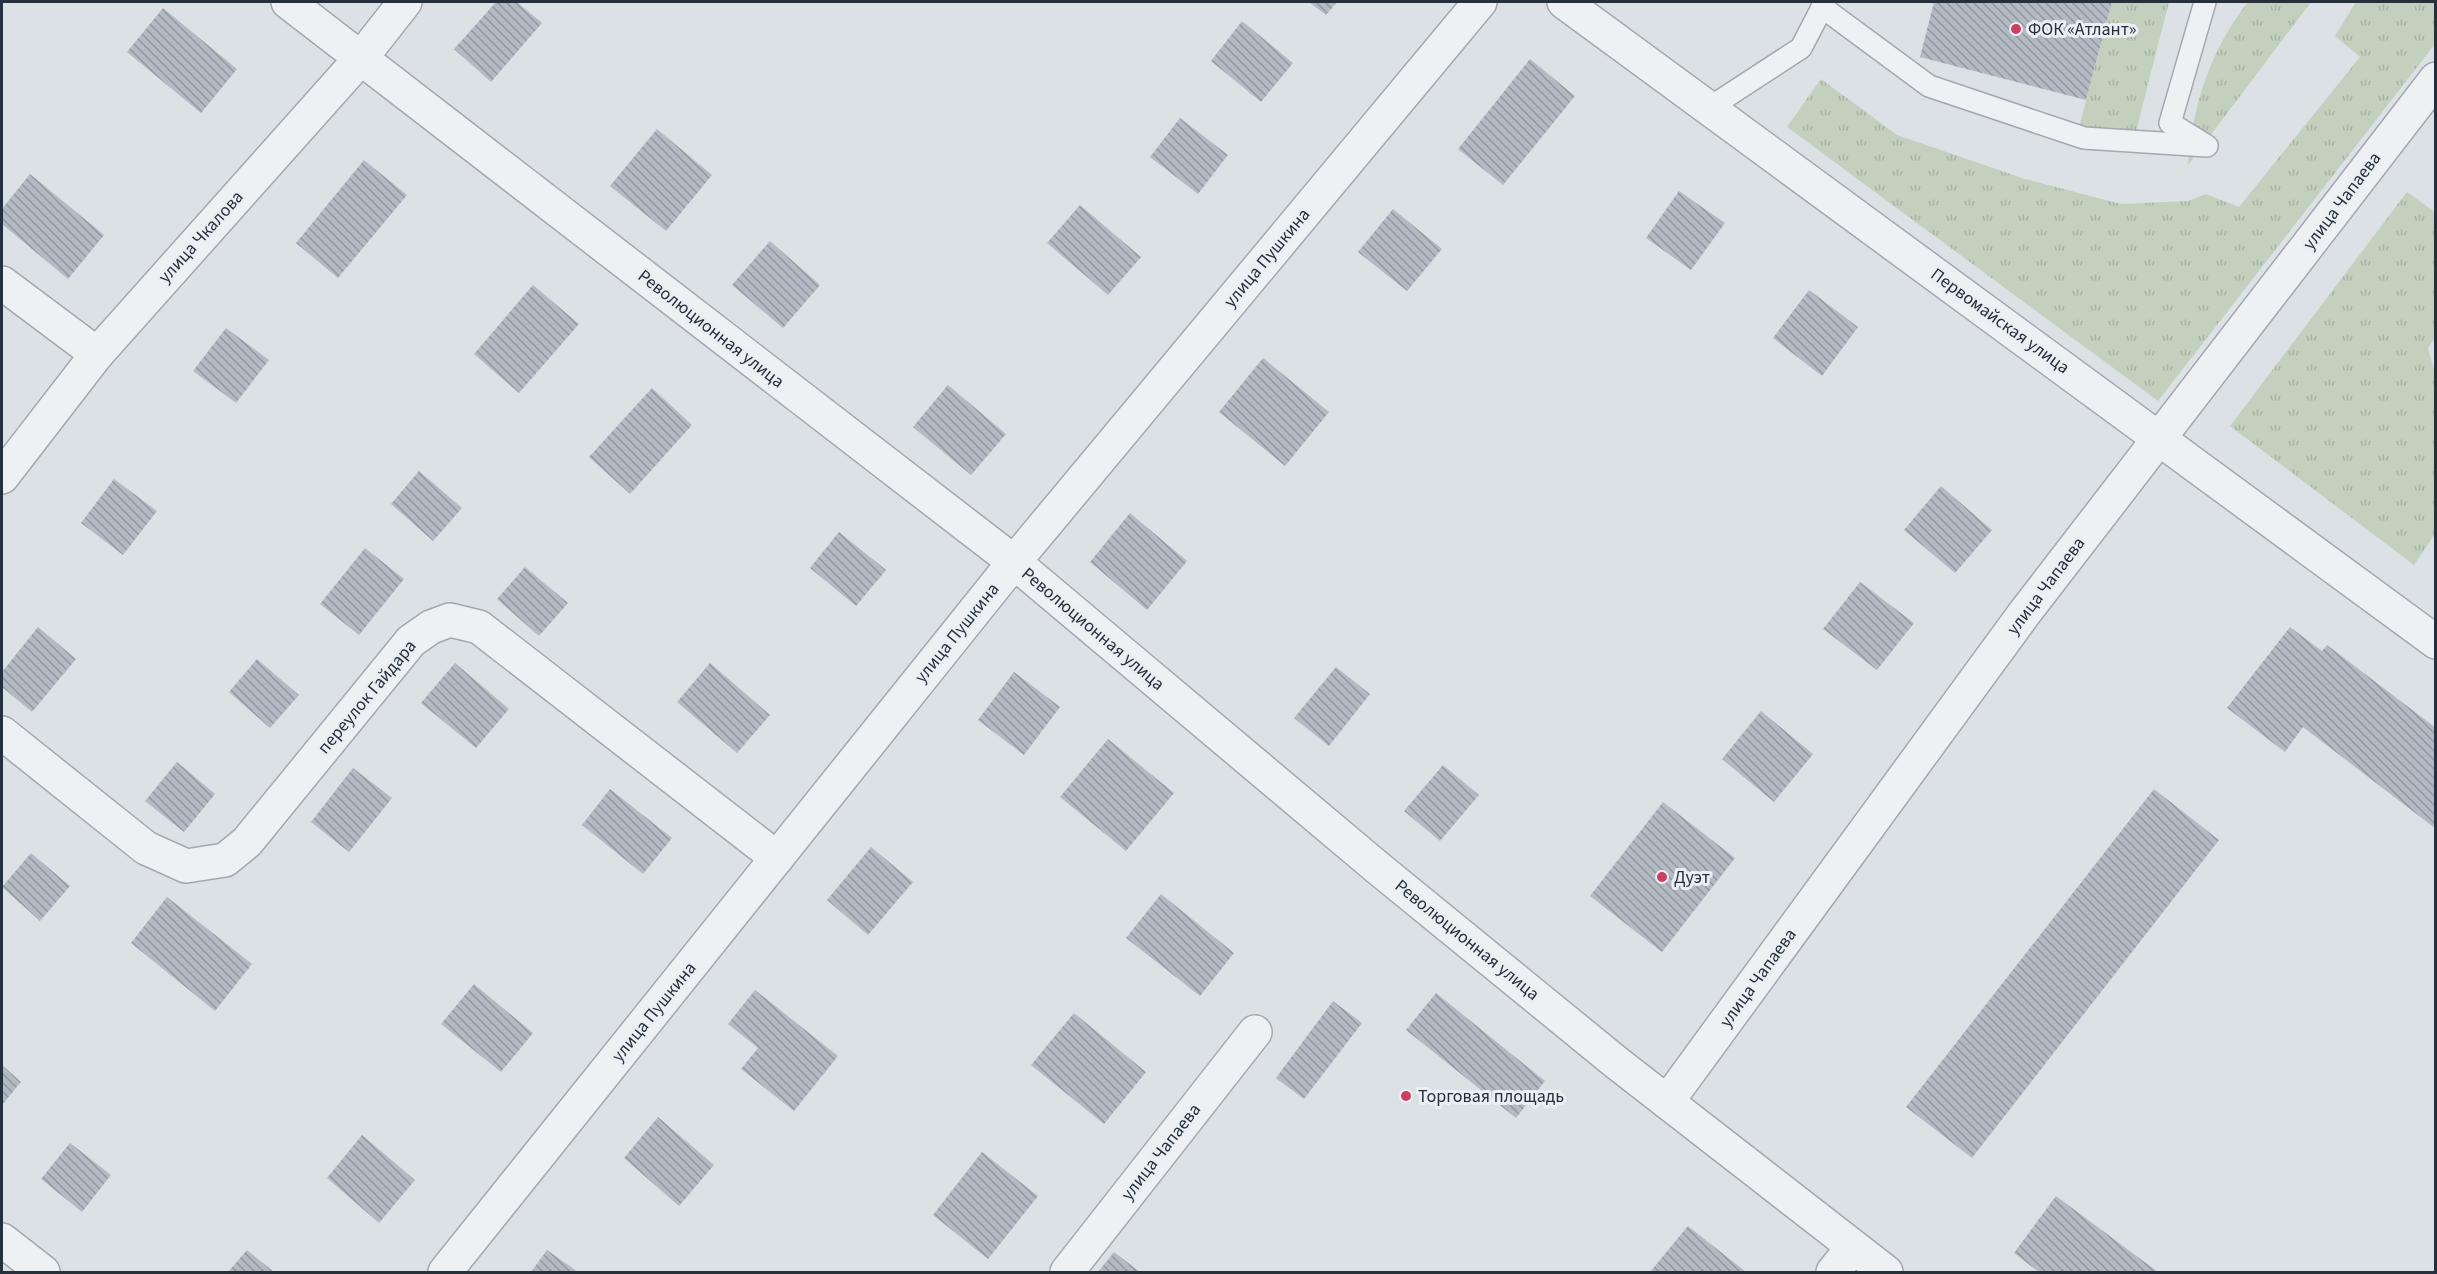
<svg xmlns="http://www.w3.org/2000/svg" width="2437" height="1274" font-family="'Source Sans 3',sans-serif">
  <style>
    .grass { fill: url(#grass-tufts) }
    .building { fill: url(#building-back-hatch) }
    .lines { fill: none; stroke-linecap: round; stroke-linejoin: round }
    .service-casing { stroke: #a2a8b0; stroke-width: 24 }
    .minor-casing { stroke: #a2a8b0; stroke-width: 36 }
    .service { stroke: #eef1f4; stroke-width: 21 }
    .minor { stroke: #eef1f4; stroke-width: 33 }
    .poi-dot { fill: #cd3e62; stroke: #ebeff4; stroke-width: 2 }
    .labels { text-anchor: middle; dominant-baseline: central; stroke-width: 6; stroke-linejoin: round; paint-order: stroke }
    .poi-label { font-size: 18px; fill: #26303c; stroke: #ebeff4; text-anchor: start }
    .street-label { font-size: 18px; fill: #26303c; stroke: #ebeff4 }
  </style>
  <defs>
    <pattern id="grass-tufts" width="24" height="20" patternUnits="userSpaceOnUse" patternTransform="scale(1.5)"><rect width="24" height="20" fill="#c3d0bd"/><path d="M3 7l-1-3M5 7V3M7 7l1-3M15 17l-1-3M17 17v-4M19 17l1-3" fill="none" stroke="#a7b3a3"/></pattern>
    <pattern id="building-back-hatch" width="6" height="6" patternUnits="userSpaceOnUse" patternTransform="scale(1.5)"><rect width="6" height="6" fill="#b3bac3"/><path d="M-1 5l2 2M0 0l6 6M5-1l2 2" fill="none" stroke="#9198a0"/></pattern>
  </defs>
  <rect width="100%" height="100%" fill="#dce1e6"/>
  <g class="grass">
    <polygon points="2112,2 2169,2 2131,151 2077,135"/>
    <path d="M2248 2H2311L2188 165C2192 105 2211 49 2248 2Z"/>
    <polygon points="2356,2 2435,2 2435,44 2158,401 1787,127 1821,79 1897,135 2025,179 2121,204 2188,201 2206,194 2239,207 2360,57 2335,36"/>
    <polygon points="2407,192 2436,213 2435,338 2428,348 2436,376 2435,534 2414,565 2230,426"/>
  </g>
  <g class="building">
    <polygon points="496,2 517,2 542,23 491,82 454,49"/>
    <polygon points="1309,2 1337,2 1326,15"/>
    <polygon points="1934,2 2112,2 2086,100 1920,57"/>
    <polygon points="163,8 237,69 201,113 127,52"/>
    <polygon points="1242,21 1293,63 1261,102 1211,61"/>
    <polygon points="1530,59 1575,96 1503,185 1458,149"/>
    <polygon points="1180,118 1228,155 1198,194 1150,157"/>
    <polygon points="657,129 712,175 666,231 610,186"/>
    <polygon points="364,160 407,195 338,278 296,243"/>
    <polygon points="30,174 104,235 68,279 2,224 2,209"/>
    <polygon points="1679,191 1725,223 1691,270 1646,238"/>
    <polygon points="1080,205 1141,257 1108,295 1047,243"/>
    <polygon points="1393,209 1442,249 1407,291 1358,252"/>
    <polygon points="770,241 820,285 783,328 732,285"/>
    <polygon points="533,285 579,324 519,393 474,354"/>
    <polygon points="1809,290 1858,327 1822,376 1773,338"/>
    <polygon points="226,328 269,360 236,403 193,371"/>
    <polygon points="1263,358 1329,412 1285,466 1219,412"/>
    <polygon points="948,385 1006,434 971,475 913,427"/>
    <polygon points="652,388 692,425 630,494 589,457"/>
    <polygon points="419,471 462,508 433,541 391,504"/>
    <polygon points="114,479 157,511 123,555 81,523"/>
    <polygon points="1941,486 1992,530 1955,573 1904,530"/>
    <polygon points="1130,513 1187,561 1147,610 1090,562"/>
    <polygon points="839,532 886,570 856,606 810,568"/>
    <polygon points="365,548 404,579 359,635 320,604"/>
    <polygon points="525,567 568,603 539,636 497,599"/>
    <polygon points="1860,582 1914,623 1877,670 1823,629"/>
    <polygon points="38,627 76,659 32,712 2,687 2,672"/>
    <polygon points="2290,627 2322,651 2327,645 2436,728 2436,829 2303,727 2285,752 2227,708"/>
    <polygon points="257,659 299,695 270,728 229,692"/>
    <polygon points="455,663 509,709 476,748 421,703"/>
    <polygon points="710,663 770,715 737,753 677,702"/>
    <polygon points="1336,667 1370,694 1329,746 1294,718"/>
    <polygon points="1014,672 1060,707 1024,755 978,720"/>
    <polygon points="1761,711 1813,754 1774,802 1722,759"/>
    <polygon points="1108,739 1174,793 1126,851 1060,797"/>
    <polygon points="177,762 215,794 184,832 145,801"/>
    <polygon points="1443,765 1479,795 1440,841 1404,811"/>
    <polygon points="353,768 392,798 349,852 311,822"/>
    <polygon points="610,789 672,838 643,874 582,825"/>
    <polygon points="2154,789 2219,840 1972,1158 1906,1107"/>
    <polygon points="1663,802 1735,858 1662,952 1590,896"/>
    <polygon points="871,847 913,882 868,935 827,900"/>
    <polygon points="31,853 70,886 40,921 2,887"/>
    <polygon points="1161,894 1234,953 1200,996 1126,938"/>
    <polygon points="167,897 252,964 215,1011 131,943"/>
    <polygon points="474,984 533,1033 501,1072 441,1024"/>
    <polygon points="755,990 838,1056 794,1111 741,1069 758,1048 728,1024"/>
    <polygon points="1436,993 1545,1081 1516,1118 1406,1030"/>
    <polygon points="1333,1001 1362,1023 1304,1099 1276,1078"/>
    <polygon points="1074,1013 1146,1072 1104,1124 1031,1065"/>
    <polygon points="2,1065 21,1082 2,1105"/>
    <polygon points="658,1117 714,1165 679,1206 624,1158"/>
    <polygon points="362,1135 415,1180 379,1223 327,1178"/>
    <polygon points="70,1143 111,1175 82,1212 41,1179"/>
    <polygon points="982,1152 1038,1196 988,1259 933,1215"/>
    <polygon points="2056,1196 2158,1272 2039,1272 2014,1253"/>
    <polygon points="1688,1226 1746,1272 1650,1272"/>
    <polygon points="247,1250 274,1272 228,1272"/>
    <polygon points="547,1250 578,1272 531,1272"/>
    <polygon points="1114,1252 1140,1272 1098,1272"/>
  </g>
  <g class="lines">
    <defs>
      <g id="service">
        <polyline points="1822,7 1929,86 2084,138 2207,146 2170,123 2205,2"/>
        <polyline points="1709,108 1801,48 1825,2"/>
      </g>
      <g id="minor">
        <polyline points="288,2 1014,562 1378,868 1617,1063 1886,1272"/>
        <polyline points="1564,2 2436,642"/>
        <polyline points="2,283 97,354"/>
        <polyline points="2,477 97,354 361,58 405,2"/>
        <polyline points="2,733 146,848 186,866 225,860 247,842 411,641 431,627 450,620 479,627 777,858"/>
        <polyline points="1667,1102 2023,615 2436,79"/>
        <polyline points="2,1240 43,1272"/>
        <polyline points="445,1272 1014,562 1480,2"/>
        <polyline points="1067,1272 1255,1032"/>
        <polyline points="1833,1272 1853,1247"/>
      </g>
    </defs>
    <use href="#service" class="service-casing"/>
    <use href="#minor" class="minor-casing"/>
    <use href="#service" class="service"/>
    <use href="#minor" class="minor"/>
  </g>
  <g class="poi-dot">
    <circle cx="2016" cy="29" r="6"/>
    <circle cx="1662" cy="877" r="6"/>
    <circle cx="1406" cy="1096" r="6"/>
  </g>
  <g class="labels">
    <g class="poi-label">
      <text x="2028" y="29">ФОК «Атлант»</text>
      <text x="1674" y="877">Дуэт</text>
      <text x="1418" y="1096">Торговая площадь</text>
    </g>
    <g class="street-label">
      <text transform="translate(2342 201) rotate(-53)">улица Чапаева</text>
      <text transform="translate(201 237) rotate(-48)">улица Чкалова</text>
      <text transform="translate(1267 258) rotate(-50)">улица Пушкина</text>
      <text transform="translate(2000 321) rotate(36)">Первомайская улица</text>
      <text transform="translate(711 329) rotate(38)">Революционная улица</text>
      <text transform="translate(2046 586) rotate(-53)">улица Чапаева</text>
      <text transform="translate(1093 629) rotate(40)">Революционная улица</text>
      <text transform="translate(957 633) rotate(-51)">улица Пушкина</text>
      <text transform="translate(367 697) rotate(-50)">переулок Гайдара</text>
      <text transform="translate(1467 940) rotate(39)">Революционная улица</text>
      <text transform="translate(1758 978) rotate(-54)">улица Чапаева</text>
      <text transform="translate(654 1012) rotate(-51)">улица Пушкина</text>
      <text transform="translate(1161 1152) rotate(-52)">улица Чапаева</text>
    </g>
  </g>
  <rect width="2437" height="1274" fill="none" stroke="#26303c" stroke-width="6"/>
</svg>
